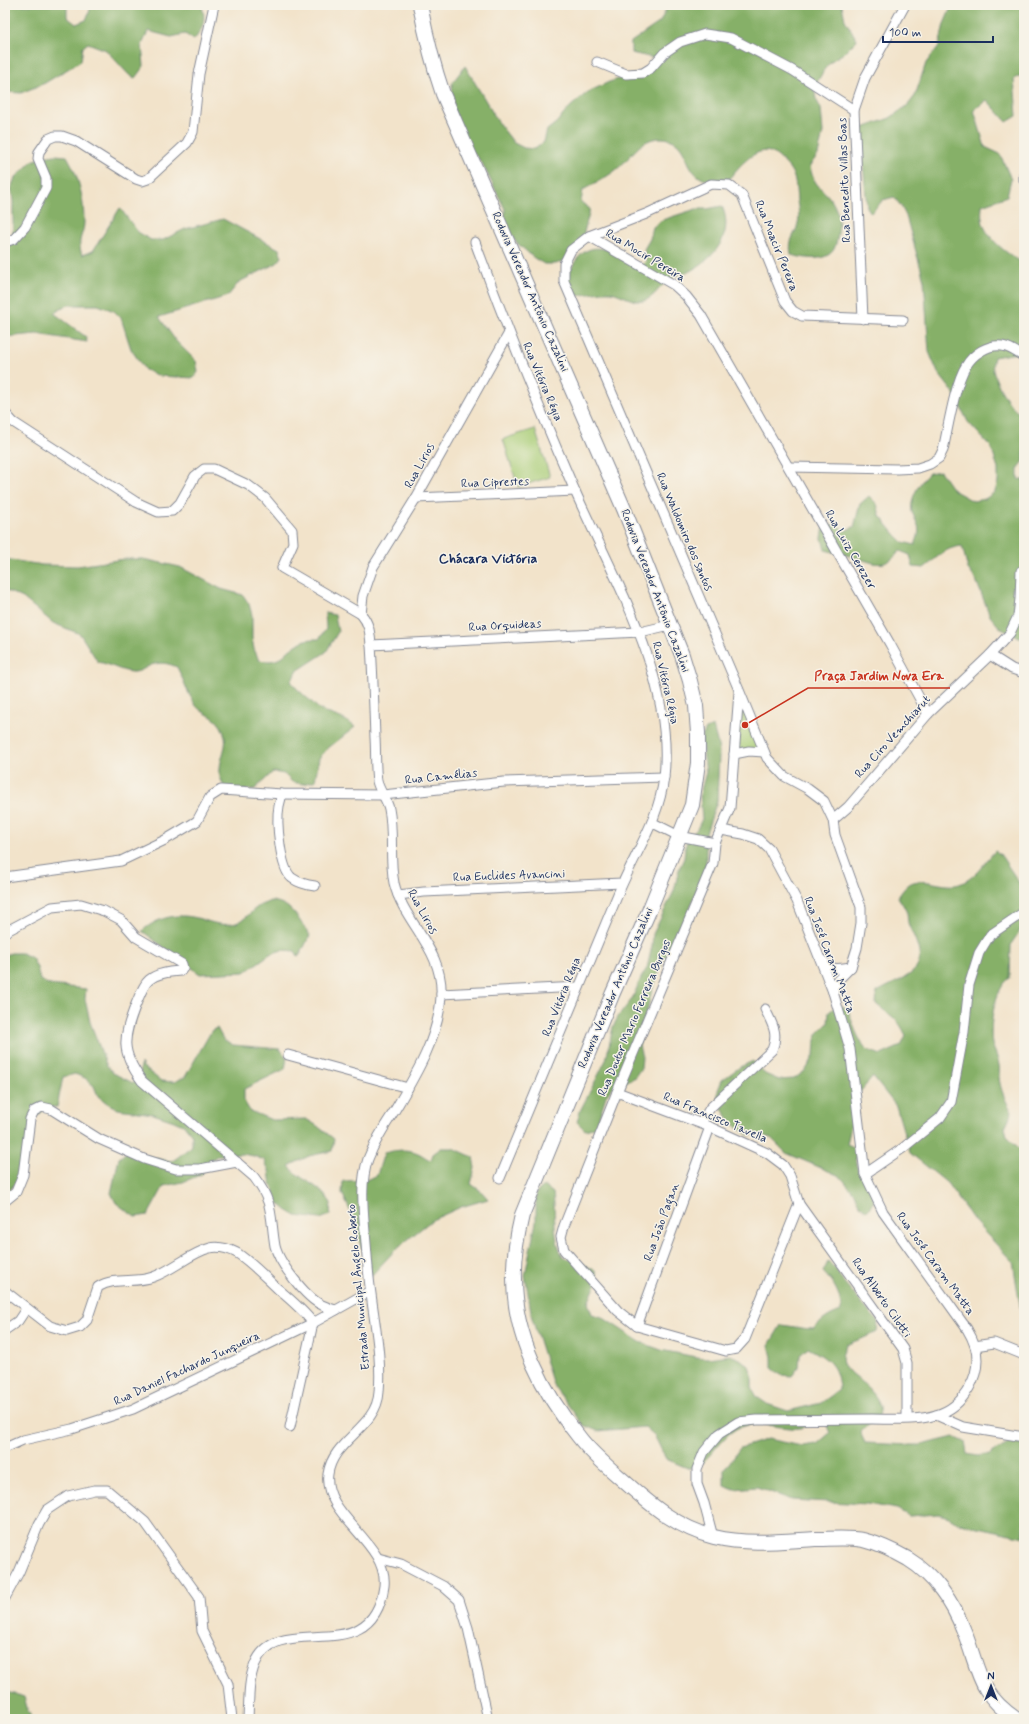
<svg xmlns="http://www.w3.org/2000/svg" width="1029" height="1724" font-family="Mynerve,sans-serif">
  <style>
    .green { fill: #a9cd77; stroke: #627e6a }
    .forest { fill: #86b068; stroke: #507063 }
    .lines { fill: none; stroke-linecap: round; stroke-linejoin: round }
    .minor-casing { stroke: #868994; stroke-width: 11 }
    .primary-casing { stroke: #868994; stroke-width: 16 }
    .minor { stroke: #fff; stroke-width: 9 }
    .primary { stroke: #fff; stroke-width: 14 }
    .labels { text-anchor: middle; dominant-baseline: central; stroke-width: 3; stroke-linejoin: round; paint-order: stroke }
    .street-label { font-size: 12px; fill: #1b2f5e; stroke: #f7f3e8 }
    .quarter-label { font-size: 14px; font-weight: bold; fill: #1b2f5e; stroke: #f7f3e8 }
    .leader { fill: none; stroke: #c8321e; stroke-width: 1.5 }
    .callout-dot { fill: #c8321e; stroke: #f7f3e8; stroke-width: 1.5 }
    .callout-label { font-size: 13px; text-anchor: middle; font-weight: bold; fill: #c8321e; stroke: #f7f3e8; stroke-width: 3; stroke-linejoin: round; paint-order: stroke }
  </style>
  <rect width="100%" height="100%" fill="#f7f3e8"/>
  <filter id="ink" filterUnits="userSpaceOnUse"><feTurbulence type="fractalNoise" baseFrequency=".025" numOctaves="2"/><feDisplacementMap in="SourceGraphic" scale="8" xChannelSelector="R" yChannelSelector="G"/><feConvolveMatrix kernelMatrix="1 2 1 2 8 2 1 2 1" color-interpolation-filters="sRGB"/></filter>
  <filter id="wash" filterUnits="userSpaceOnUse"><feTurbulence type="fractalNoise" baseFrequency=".012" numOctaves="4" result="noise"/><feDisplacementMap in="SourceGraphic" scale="16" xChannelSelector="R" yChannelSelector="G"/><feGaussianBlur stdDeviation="0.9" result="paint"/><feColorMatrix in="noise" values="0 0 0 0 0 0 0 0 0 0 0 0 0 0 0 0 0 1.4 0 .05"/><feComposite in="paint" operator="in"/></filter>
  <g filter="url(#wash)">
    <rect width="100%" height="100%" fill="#f2e3ca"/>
    <g class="green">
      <polygon points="535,429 550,477 518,487 503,439"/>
      <polygon points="741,699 761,750 736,752"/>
    </g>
    <g class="forest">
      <path d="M5 5H67V17L76 24 86 20 90 10V5H201C207 18 203 29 194 40L185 34 171 37 148 31 142 45 144 66 135 78 129 75 106 50 88 43 83 47 81 61 45 83 21 93 5 92Z"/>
      <path d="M668 5H842L845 20 857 40 844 53 834 59 826 67 814 87 816 99 821 109 823 132 818 155 810 165C813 190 827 188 835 207 840 216 839 224 838 234 837 239 836 245 834 249 826 263 803 258 791 255 788 237 795 238 798 223 800 216 798 208 797 201 795 177 796 172 777 156 759 140 738 168 728 180 720 177 709 183 701 178 687 170 688 153 677 143 673 140 667 138 663 138 640 137 632 157 617 169 606 178 595 183 583 190L581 202 590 209 581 244 576 254 566 260 556 264H544L534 258 517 243 505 229V209L482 163 463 141 454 110 452 83 465 66 500 125 514 143 524 148 535 149 544 142 547 130 556 123 571 106 588 92 609 82 652 69 654 58 631 53V42L660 22Z"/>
      <path d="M952 5H1024V74L1014 79 1017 116 1007 122 987 100 974 110 985 147 1000 154 1011 179 1007 196 982 205C982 209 981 214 982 218 983 236 1009 256 1024 263V355L1017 353 994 357C993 361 992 366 993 370 996 384 1011 411 1024 416V461L1018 469V479L1024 480V639L1001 629 990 616 976 580 968 569 962 546C943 548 939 557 924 568L913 567 910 555 900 551C885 568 878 565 858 558 847 555 836 553 825 550L822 538 824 526 835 524 844 531 854 527 860 504 869 496 877 504 880 516 895 534 903 542 915 545C918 537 921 529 916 521 915 518 913 515 912 512 909 499 920 482 929 473L940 471 953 490 973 501 985 499 995 492 998 481V469L991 447 968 422 953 392 938 373 929 352 924 280 906 216 901 206 894 197 883 200 871 213 867 207 860 129 890 118 908 105 915 96 926 63 939 46 944 24Z"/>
      <path d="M55 155 67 156C79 176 84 199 84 222 84 236 76 238 82 255L93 251 120 208 138 232 151 240H163L185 229 223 219 279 249 282 257 277 263 239 282 228 296 159 317 176 341 196 361 198 372 194 378 160 376 145 370 131 349 121 318 114 311 98 305H68L54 313 86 337 87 342 37 334 5 337V251L13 242V201L11 188 15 178 32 161 43 157Z"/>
      <path d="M722 206C735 235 713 260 688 272 682 274 674 276 669 280 659 286 655 298 643 301 633 303 622 294 611 292 600 291 587 295 575 296L567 281C573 259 586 241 610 251 614 253 619 254 621 256 629 262 628 265 638 269L646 261 644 249 650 239 653 227 662 220 696 209H707Z"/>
      <path d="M5 559 42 565 78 566 124 559H143L180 567 221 589 243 595 249 604 252 615V638L254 649 259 660C283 664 281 654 298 644 304 639 312 639 319 639L326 629 325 613 335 615 338 632 326 652 297 671 291 681C297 690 299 690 306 697 313 702 316 708 323 711 337 718 342 716 355 727L327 749 319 758 315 781 303 784 292 782 284 774 273 772 255 789 227 792C223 785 219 778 220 769 220 757 229 745 224 733 217 713 203 717 194 703 187 692 183 678 177 667 170 664 163 662 155 664 147 665 141 673 132 672 120 671 110 664 98 662L80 634 53 623 23 598 5 590Z"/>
      <polygon points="713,726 718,745 719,756 717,801 706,833 706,867 686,919 673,938 652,990 639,1046 642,1057 641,1068 634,1078 613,1087 606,1096 596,1127 585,1130 577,1122 580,1111 606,1060 613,1027 618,1017 632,999 641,978 647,968 652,946 653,934 674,891 679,869 684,858 685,847 689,837 697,829 702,819 700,794 706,772 701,739 706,729"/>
      <path d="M995 851 1000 854 1024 890V925L1011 944 1010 978C994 988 989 1027 992 1044 994 1051 998 1057 999 1065 1000 1069 999 1073 999 1077 1000 1089 1006 1102 1012 1112L1005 1127 1007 1136 1024 1153V1314L1021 1312 1013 1262 975 1222 947 1183 910 1153 896 1106 873 1077 858 1094 847 1144 856 1148C852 1176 869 1180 874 1201L867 1211 859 1204 854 1193 840 1176 786 1153 771 1138 760 1135H748L738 1128 730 1121 718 1101V1090L722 1080 740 1067 751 1062 753 1061 765 1074 779 1080 794 1079 806 1070 814 1056 815 1040 818 1033 828 1023 829 1012 838 1005 848 1009C851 1020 859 1044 868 1050 872 1052 877 1053 881 1055L901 1046 906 1036C898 1017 890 1016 876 1004L877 992C913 972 932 973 910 928 907 923 908 918 907 913 905 907 901 902 898 897 901 893 904 888 908 885 921 874 945 891 962 883 976 877 985 862 995 851Z"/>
      <path d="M270 901C292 902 298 920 310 935L300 955 298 956 295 951 282 950 270 954 245 972 200 974 142 931C158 917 177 913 197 918 208 921 219 926 231 924 244 923 248 913 259 906 262 904 267 903 270 901Z"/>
      <path d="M11 953H22L32 958 37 968 40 980 50 985 86 989 85 999 90 1022 106 1064 113 1073 133 1083 140 1075 141 1063 143 1067 161 1081 174 1082 185 1077 212 1030 217 1028 223 1039 233 1045 280 1049 287 1058 285 1069 244 1089V1101L250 1111 272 1120 306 1119 316 1125 334 1139 332 1151 309 1156 289 1166C297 1176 306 1180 316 1187 322 1192 327 1197 331 1203L330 1215 320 1219 296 1216 286 1210 277 1202 274 1189 271 1186 269 1170 264 1160 254 1156 242 1154 219 1155 209 1161 202 1174 183 1182 164 1186 148 1215 135 1217 116 1203 111 1193 119 1158 128 1151C138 1153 167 1163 174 1160 180 1156 186 1150 192 1146V1135L185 1126 174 1121 153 1114 118 1109 107 1103 98 1096 94 1086 85 1078 75 1074 63 1077 57 1107H48L34 1118 18 1180 5 1195V955Z"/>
      <path d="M441 1148H453L473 1157 475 1168 471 1184 481 1191 488 1199 461 1207 432 1220 396 1249 371 1276 367 1257 361 1247 356 1224 342 1193 343 1181 366 1180 377 1175 384 1153C396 1150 408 1148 420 1154 424 1156 427 1159 431 1160L433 1154Z"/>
      <path d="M544 1186 553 1193C556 1215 552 1239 564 1258L576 1260 596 1271 597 1282 588 1303 592 1314 602 1317 640 1342 661 1350 696 1357 708 1358 730 1355 740 1359 749 1366 752 1376V1388L757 1397 767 1404 788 1411 821 1403 839 1390C838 1366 829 1359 808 1348L800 1355 799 1367 792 1376 781 1375 772 1368V1357L769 1345 781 1325C792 1326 802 1329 814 1329 822 1320 829 1315 841 1311 841 1295 835 1284 823 1272L828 1262 836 1269 841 1279 870 1313 878 1321 877 1332C867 1338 856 1340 846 1345L842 1356 843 1367C854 1374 877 1393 880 1406 881 1410 879 1415 878 1419L868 1425 860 1432 865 1443 910 1445H921L954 1437 965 1442 967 1454 978 1456 990 1454 1010 1443H1024V1537L959 1523 949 1517 938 1514 909 1516 897 1509 867 1504 792 1500 757 1487 734 1489 724 1485V1470L740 1448 768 1439 802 1446 817 1444 830 1433 823 1417C816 1420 807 1427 800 1428 779 1430 758 1418 736 1429 718 1439 710 1463 690 1469L666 1459 654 1435 645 1427 598 1431 583 1425 553 1385 532 1318 525 1275 536 1222V1193Z"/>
      <polygon points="5,1688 8,1692 24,1697 28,1711 32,1719 5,1719"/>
    </g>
  </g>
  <g filter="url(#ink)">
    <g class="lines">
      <defs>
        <g id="minor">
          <polyline points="597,62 626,74 643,73 651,68 664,53 680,42 705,34 731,38 792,70 854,110"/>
          <polyline points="1024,175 1024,180"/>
          <polyline points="589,236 674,285 686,296 701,315 890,644 928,714"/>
          <polyline points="5,242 14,239 25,227 46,188 46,178 38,159 39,152 48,139 55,136 62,136 76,141 136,179 142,181 148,179 187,143 193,132 199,74 214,5"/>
          <path d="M475 242C506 326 539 409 575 491 613 577 675 679 664 777 659 821 634 854 618 894 578 988 539 1083 500 1178"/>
          <polyline points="863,319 854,110 865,78 905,5"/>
          <path d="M5 413 13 422 136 502 158 512 172 511 180 503 195 476 204 469H214L248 485 265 498 292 530 293 543 282 568 361 614C369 623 370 632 371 645 373 676 374 707 375 738 376 751 375 767 377 781 379 791 387 799 389 809 394 833 389 859 394 883 404 924 444 949 441 996 439 1037 415 1076 395 1110 385 1125 375 1141 368 1159 360 1182 363 1208 365 1232 367 1253 368 1274 371 1294 375 1326 382 1359 379 1392 377 1428 333 1439 328 1474 322 1515 389 1543 384 1586 372 1673 278 1607 255 1664 248 1681 249 1701 248 1719"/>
          <path d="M789 467 897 469 918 468 930 464 939 458 943 450C948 428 955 383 966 366 973 354 988 344 1002 346 1010 347 1018 353 1024 357"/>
          <polyline points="416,498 575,491"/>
          <polyline points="361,614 363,596 373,567 416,498 509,333"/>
          <polyline points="371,645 640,632 670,625"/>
          <polyline points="990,655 1012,669 1024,673"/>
          <polyline points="739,692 730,808 715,843 713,863 617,1092 564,1226 561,1237 564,1250 618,1311 637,1326 726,1351 736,1349 745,1339 799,1204"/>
          <polyline points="734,754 749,751 764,752"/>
          <path d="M282 794C281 798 280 802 279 806 276 821 280 869 292 878 299 883 307 885 315 886"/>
          <polyline points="833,820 848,807 928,714 990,655 1010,633 1018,616 1020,599 1021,571 1024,571"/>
          <polyline points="653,823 679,836 715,843"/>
          <polyline points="5,877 121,861 165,840 197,821 210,797 221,790 282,794 383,795 504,782 664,777"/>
          <polyline points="398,895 424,892 622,883"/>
          <path d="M5 932 52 907 81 904 104 911 121 920 136 937 182 964 183 968 181 971C170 972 157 973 149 980 143 985 139 997 136 1004 123 1038 120 1051 142 1081L254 1177C274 1203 270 1216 275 1246 279 1263 306 1298 322 1305 326 1307 332 1309 336 1310"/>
          <path d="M822 960C832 971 837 969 851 967"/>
          <polyline points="833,992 837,981 851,967 857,948 861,923 861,907 835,835 833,820 824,801 808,789 784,776 767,758 739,690 564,281 564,264 571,250 589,236 646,214 711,184 729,185 742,195 785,301 793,311 802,316 903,320"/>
          <polyline points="441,994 579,987"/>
          <polyline points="288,1055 408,1088"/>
          <polyline points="617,1092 710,1127 767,1153 783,1165 790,1176 799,1204 903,1349 907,1363 907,1418"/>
          <path d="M701 1123 710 1108 772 1050C779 1033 772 1024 765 1009"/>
          <polyline points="865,1174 903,1148 940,1118 951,1102 964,1032 969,985 979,953 990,935 1024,912"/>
          <polyline points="5,1201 16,1192 23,1175 30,1119 34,1111 42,1107 51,1109 99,1139 144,1159 176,1169 200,1169 237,1162"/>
          <path d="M5 1291 50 1326 67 1331 80 1327 87 1320 98 1287C116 1276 134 1284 153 1277 173 1270 190 1253 210 1248 219 1246 229 1249 237 1253 252 1263 265 1277 278 1289 291 1300 303 1310 313 1323L290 1427"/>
          <polyline points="637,1326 710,1127"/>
          <polyline points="5,1330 18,1321 26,1309"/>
          <polyline points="975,1346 994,1343 1024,1355"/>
          <polyline points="936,1415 963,1427 1024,1437"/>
          <polyline points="5,1448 23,1440 72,1429 133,1409 313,1323 370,1291"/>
          <path d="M713 1537 704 1503 697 1484V1469L704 1452 719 1434 738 1422 757 1420C795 1420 834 1419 872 1419 892 1419 917 1421 936 1415 964 1407 983 1374 975 1346 973 1340 970 1334 967 1329L883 1212 865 1174 850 1049 833 992 797 901 769 849 758 839 743 834 721 830"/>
          <polyline points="378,1558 401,1564 443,1586 459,1600 468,1628 488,1719"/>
          <polyline points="5,1598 19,1572 39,1524 47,1510 68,1496 94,1490 107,1490 145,1522 199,1597 202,1631 228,1684 232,1719"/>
        </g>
        <path id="primary" d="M420 5C426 36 433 65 443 94L624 509 670 625 682 655 690 681 696 706 698 733V763L692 805 649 911 612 995 522 1215C517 1236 513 1257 514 1279 514 1337 543 1393 579 1437 592 1454 609 1468 625 1482 652 1506 678 1528 714 1537 747 1545 781 1541 815 1539 830 1539 848 1537 863 1540 879 1544 894 1551 908 1559 934 1575 953 1602 964 1631 980 1671 977 1692 1016 1719"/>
      </defs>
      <use href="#minor" class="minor-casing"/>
      <use href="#primary" class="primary-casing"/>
      <use href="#minor" class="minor"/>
      <use href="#primary" class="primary"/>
    </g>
  </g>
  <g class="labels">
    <g class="street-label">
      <text transform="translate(845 180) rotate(-92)">Rua Benedito Villas Boas</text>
      <text transform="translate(776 246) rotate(68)">Rua Moacir Pereira</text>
      <text transform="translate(645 256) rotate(31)">Rua Mocir Pereira</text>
      <text transform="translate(530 292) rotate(66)">Rodovia Vereador Antônio Cazalini</text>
      <text transform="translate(542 382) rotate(67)">Rua Vitória Régia</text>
      <text transform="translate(420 466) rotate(-61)">Rua Lirios</text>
      <text transform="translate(495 483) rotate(-2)">Rua Ciprestes</text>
      <text transform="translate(684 532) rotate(67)">Rua Waldomiro dos santos</text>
      <text transform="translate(850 550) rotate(60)">Rua Luiz Cerezer</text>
      <text transform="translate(655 591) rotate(69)">Rodovia Vereador Antônio Cazalini</text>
      <text transform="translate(505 626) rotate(-3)">Rua Orquideas</text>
      <text transform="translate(665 683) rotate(77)">Rua Vitória Régia</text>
      <text transform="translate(893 737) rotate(-48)">Rua Ciro Vemchiarut</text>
      <text transform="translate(441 777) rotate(-6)">Rua Camélias</text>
      <text transform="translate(509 876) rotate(-2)">Rua Euclides Avancini</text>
      <text transform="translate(422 912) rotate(61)">Rua Lirios</text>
      <text transform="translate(829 955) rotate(69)">Rua José Caram Matta</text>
      <text transform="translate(616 988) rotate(-67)">Rodovia Vereador Antônio Cazalini</text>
      <text transform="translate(562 997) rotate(-68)">Rua Vitória Régia</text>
      <text transform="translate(635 1018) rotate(-67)">Rua Doutor Mario Ferreira Burgos</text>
      <text transform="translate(715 1118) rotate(23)">Rua Francisco Tavella</text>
      <text transform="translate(662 1222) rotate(-70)">Rua João Pagan</text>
      <text transform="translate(935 1264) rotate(54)">Rua José Caram Matta</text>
      <text transform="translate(359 1287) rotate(-95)">Estrada Municipal Ângelo Roberto</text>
      <text transform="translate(881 1298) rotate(55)">Rua Alberto Cilotti</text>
      <text transform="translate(187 1369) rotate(-25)">Rua Daniel Fachardo Junqueira</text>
    </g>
    <g class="quarter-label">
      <text x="488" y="559">Chácara Victória</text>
    </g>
  </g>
  <path class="leader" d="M745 725L808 688H950"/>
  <circle class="callout-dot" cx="745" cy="725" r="4"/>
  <g class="callout-label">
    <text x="879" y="680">Praça Jardim Nova Era</text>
  </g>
  <rect width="1029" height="1724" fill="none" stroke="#f7f3e8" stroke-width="20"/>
  <g transform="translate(991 1686)" stroke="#f7f3e8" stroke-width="3" paint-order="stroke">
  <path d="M0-3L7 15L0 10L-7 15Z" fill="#1b2f5e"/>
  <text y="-6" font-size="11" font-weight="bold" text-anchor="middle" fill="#1b2f5e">N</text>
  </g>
  <path d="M883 36v6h110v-6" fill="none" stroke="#1b2f5e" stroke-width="2"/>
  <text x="889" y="36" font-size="12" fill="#1b2f5e" stroke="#f7f3e8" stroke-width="3" paint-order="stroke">100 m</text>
</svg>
